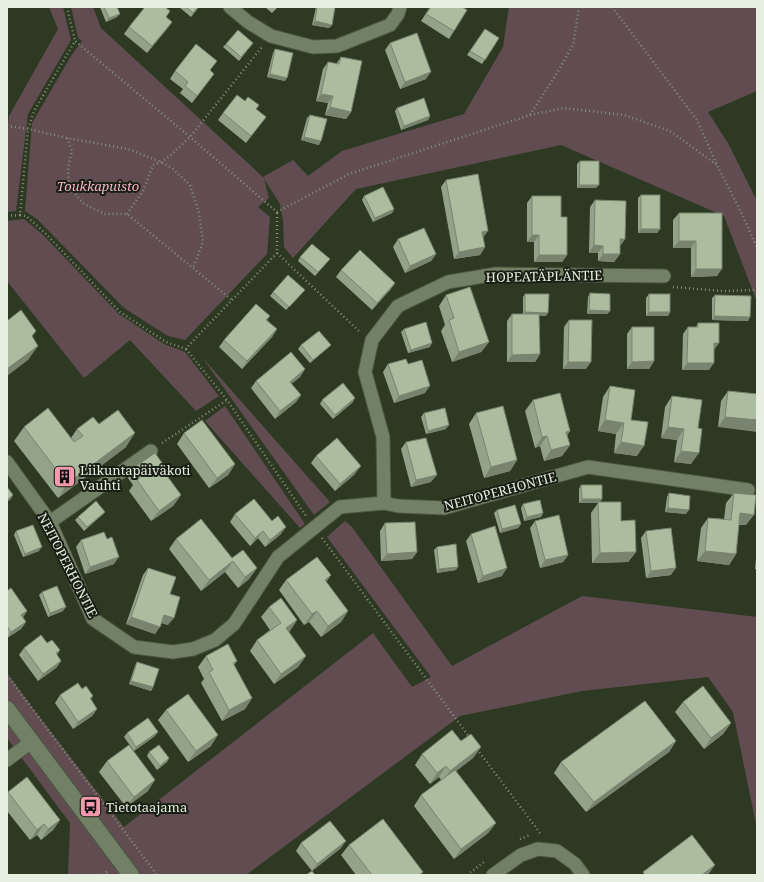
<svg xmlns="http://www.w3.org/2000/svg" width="764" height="882" font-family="'Noto Serif',serif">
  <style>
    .green { fill: #614d51 }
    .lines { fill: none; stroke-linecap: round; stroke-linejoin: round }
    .minor-casing { stroke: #4b5642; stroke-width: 15 }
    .tertiary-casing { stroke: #4b5642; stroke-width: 18 }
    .path { stroke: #848f7b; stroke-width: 2.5; stroke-dasharray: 1 3; stroke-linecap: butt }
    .minor { stroke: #728166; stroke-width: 13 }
    .tertiary { stroke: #728166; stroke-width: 16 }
    .wall { fill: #94a289 }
    .shaded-wall { fill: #78846f }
    .building { fill: #acbc9f; stroke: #78846f }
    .labels { text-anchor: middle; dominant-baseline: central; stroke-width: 4; stroke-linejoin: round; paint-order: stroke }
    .park-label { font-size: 13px; font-style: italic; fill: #f6b6c3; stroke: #191e14 }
    .street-label { font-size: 13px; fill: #e6efe0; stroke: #191e14 }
    .poi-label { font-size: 13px; fill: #e6efe0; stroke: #191e14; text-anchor: start }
  </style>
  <rect width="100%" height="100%" fill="#2d3922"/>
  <g class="green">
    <polygon points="49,7 63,7 71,40 28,114 16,211 7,212 7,132 9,116 58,29"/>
    <polygon points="71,7 93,7 101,28 263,177 293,160 308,176 342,151 464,114 503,47 509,7 757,7 757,91 708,112 728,143 757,201 757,302 724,216 561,145 356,189 293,258 284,247 283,220 280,204 264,179 269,198 258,207 270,217 267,254 185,340 168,336 124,308 37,219 25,211 32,123 71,56 82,41 78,38"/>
    <polygon points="24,219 42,234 119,314 164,344 185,352 219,396 196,411 130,340 84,378 7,281 7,221"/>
    <polygon points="202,357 330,502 314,515"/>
    <polygon points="225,406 305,524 300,528 205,421"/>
    <polygon points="345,521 352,527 452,666 582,596 757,617 757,829 733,712 708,677 582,691 460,716 246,875 68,875 70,823 7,738 7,673 35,711 124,827 373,633 412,687 431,677 327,537"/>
  </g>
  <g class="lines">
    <defs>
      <g id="minor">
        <polyline points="230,7 248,22 271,36 313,47 337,46 390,25 398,14 400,7"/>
        <polyline points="7,462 50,522 93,619 134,647 173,652 193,649 215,640 234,624 278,557 340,507 384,503 398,506 444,508 588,467 748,490"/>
        <polyline points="384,503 383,437 365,372 372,340 398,306 448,282 496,274 664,276"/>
        <polyline points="50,522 151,451"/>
        <polyline points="7,760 31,742"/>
        <polyline points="493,875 521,855 538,849 557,851 575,864 583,875"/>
      </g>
      <polyline id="tertiary" points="7,709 131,875"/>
    </defs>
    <use href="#minor" class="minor-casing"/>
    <use href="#tertiary" class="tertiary-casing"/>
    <g class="path">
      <polyline points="67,7 75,41"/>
      <polyline points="612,7 697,120 717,165 742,214 757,248"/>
      <polyline points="530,115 557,73 573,45 577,21 579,7"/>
      <polyline points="7,126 28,129 67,138 128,149 161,162 173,169 190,185 199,213 203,242 193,268"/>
      <polyline points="67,138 72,151 68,167 69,187 84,204 105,214 127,214 232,300"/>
      <polyline points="127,214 143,191 153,165 161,162 170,156 190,137 262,47"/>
      <polyline points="20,215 26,216 44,232 120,312 166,342 186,349 189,345 277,253 277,212"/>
      <polyline points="7,216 20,215 28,129 34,111 75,41 190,137 277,212 349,174 530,115 563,108 624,115 670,131 717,165"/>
      <polyline points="277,253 361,333"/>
      <polyline points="673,287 722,291 757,290"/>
      <polyline points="186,349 227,400 306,516"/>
      <polyline points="162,443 227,400"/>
      <polyline points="322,538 470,738"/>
      <polyline points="7,675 157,875"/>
      <polyline points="477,749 540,833"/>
      <polyline points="520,839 530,835"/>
      <polyline points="103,875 109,870"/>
      <polyline points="467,875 484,862"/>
    </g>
    <use href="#minor" class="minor"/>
    <use href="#tertiary" class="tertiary"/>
  </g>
  <g class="wall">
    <polygon points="100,7 117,7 117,17 106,22"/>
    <polygon points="179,7 199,7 191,17"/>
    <polygon points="265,7 278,7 272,13"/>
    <polygon points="316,7 335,7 332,25 329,28 312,25"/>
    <polygon points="430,7 462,7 454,31 449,39 421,21"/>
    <polygon points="166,17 172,22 167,29 147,53 124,34 129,27"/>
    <polygon points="485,29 499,38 482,64 467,55"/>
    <polygon points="253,43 239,61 223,47 226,44"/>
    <polygon points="390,43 426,79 400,89 385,50"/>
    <polygon points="275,49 285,81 267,77 273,53"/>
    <polygon points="341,57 351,112 346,119 325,115 328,103 316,101 323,69 328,62 336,64"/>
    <polygon points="175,71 210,71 214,74 192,103 180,93 183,89 170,79"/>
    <polygon points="245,101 259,105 256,109 266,117 246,143 218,120 223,113"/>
    <polygon points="397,108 430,116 428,120 401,130 395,111"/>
    <polygon points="310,115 319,145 301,140 307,118"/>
    <polygon points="580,161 596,188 577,188 577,164"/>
    <polygon points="446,180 485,247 480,255 454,259 441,187"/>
    <polygon points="641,195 660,229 657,233 638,233 638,198"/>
    <polygon points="364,196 394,209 392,213 373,222 362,200"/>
    <polygon points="532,196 561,217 567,255 562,262 534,262 534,242 527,242 527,203"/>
    <polygon points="595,200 625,239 620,246 620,254 614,262 598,261 598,253 589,253 590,207"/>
    <polygon points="679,213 722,213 717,276 691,277 691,248 673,248 673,220"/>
    <polygon points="398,239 436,254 431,261 405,273 393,247"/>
    <polygon points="300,257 330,259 315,276 298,261"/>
    <polygon points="341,270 395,283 390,290 372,310 336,277"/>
    <polygon points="273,292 302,293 286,310 270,296"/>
    <polygon points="590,293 610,311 607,314 587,314 588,297"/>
    <polygon points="525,294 546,316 539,316 540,354 535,362 507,362 507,321 512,314 523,314 523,297"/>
    <polygon points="649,294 670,312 668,316 646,316 646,298"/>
    <polygon points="446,295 489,342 481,352 452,362 441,331 445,325 439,306"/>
    <polygon points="715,295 750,317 748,321 712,320 712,298"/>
    <polygon points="270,316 267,320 277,329 272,337 242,369 219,347 224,340"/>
    <polygon points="569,320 586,369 563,369 564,327"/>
    <polygon points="698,323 714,349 709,370 682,370 683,334 688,327 696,327"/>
    <polygon points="632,327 654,361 649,369 627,369 627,334"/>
    <polygon points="404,329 430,347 408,353 401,332"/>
    <polygon points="301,345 328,348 310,363 298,349"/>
    <polygon points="388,364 408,364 425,393 394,403 383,372"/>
    <polygon points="305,369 300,377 291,384 301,395 296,402 275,419 251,388 256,381"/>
    <polygon points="610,386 631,420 637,456 614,453 616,434 598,431 603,397"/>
    <polygon points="728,391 757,394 718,427 721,401"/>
    <polygon points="672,396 698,428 691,464 674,462 677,440 661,438 665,407"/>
    <polygon points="322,400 353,402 333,419 320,404"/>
    <polygon points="533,400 570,431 567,435 570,445 562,456 544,461 540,446 535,448 525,411"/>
    <polygon points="424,413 446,429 426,434 421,417"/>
    <polygon points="476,413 517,460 510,471 484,478 469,424"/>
    <polygon points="99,424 126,447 58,498 14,441 24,427 71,438 77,429"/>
    <polygon points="184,433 235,464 228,475 209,488 177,444"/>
    <polygon points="406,442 431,482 411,487 401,449"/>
    <polygon points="316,456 355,474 335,491 311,463"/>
    <polygon points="135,467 162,470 181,495 173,506 151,521 129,491 133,485 128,478"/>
    <polygon points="581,485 621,521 636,552 628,562 592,563 591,513 598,503 579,503 579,489"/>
    <polygon points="669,493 686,514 665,512 667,497"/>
    <polygon points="734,493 746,525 739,525 736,554 729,565 697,561 701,528 708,518 724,519 726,503"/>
    <polygon points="523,504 543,513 541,517 524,521 521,508"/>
    <polygon points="497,510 521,524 518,528 500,533 494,513"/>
    <polygon points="105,512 102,515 84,531 75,520 78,517"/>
    <polygon points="235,514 281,534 265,547 258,538 250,546 230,522"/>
    <polygon points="535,521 568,555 563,562 540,568 530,528"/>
    <polygon points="385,523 417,552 412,559 381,561 380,531"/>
    <polygon points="16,531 39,551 23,557 14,535"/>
    <polygon points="646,531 671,575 646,578 641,538"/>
    <polygon points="471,534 502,576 478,583 466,541"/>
    <polygon points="176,539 232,558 257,568 249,579 238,588 225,572 201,591 169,549"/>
    <polygon points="81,540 114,564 85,574 76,547"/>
    <polygon points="437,547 456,570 437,573 434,550"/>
    <polygon points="757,548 757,569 755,569"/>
    <polygon points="148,568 170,594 168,625 162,623 155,634 126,624 143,575"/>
    <polygon points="331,575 326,582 348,611 341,622 321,637 309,622 304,625 279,590 286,580"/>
    <polygon points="7,591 27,611 23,617 26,622 21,629 7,638"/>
    <polygon points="42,592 63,611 48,617 39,595"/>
    <polygon points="269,607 297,620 289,632 306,656 298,667 274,684 250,651 257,640 270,630 261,617"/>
    <polygon points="47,643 60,650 57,655 61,661 56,668 38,681 19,655 24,648"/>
    <polygon points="206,656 237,661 234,665 252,698 245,709 222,721 201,683 204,679 198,667"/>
    <polygon points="137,662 153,687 151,691 129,684 135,666"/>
    <polygon points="82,689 93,696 91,699 97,709 92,716 73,729 55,703 60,695"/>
    <polygon points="683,702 731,723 723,734 704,749 675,712"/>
    <polygon points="166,710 211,746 188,762 158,720"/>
    <polygon points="127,733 155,736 134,751 124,737"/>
    <polygon points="461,741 481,747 473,758 456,771 496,823 488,833 454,859 414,806 421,795 441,780 439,777 430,784 415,765 422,754"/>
    <polygon points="676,741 669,752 586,812 554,773 561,762"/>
    <polygon points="149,752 169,758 167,762 157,770 147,756"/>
    <polygon points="107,761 148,791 126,807 99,772"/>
    <polygon points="8,792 60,820 53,830 41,840 37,835 30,840 7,811 7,793"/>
    <polygon points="301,843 341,848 312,871 296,851"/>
    <polygon points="349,845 421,875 356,875 341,855"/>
  </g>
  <g class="shaded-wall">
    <polygon points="120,14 117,17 106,22 109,18"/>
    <polygon points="315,21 332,25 329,28 312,25"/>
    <polygon points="172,22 167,29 147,53 152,46"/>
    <polygon points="431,72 426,79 400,89 405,82"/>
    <polygon points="214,74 209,81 192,103 197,96"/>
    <polygon points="270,74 287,78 285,81 267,77"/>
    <polygon points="321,94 333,96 328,103 316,101"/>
    <polygon points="330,107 351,112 346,119 325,115"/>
    <polygon points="430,116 428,120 401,130 404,126"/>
    <polygon points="266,117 261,124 246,143 251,136"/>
    <polygon points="304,137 321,141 319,145 301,140"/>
    <polygon points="579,185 599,185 596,188 577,188"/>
    <polygon points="394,209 392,213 373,222 375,218"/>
    <polygon points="641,229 660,229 657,233 638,233"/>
    <polygon points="488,231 483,238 482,232"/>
    <polygon points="532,235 539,235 534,242 527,242"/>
    <polygon points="620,239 625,239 620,246"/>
    <polygon points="679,241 696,241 691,248 673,248"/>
    <polygon points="594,245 603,246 598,253 589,253"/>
    <polygon points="485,247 480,255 454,259 459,252"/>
    <polygon points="436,254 431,261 405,273 410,266"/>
    <polygon points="603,254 620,254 614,262 598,261"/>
    <polygon points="539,255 567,255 562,262 534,262"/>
    <polygon points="696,269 722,269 717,276 691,277"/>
    <polygon points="395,283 390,290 372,310 377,303"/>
    <polygon points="589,310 610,311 607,314 587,314"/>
    <polygon points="525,312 548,313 546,316 523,316"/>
    <polygon points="649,312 670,312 668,316 646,316"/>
    <polygon points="714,316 750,317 748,321 712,320"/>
    <polygon points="277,329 272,337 242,369 247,361"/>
    <polygon points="489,342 481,352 452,362 459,352"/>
    <polygon points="432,343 430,347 408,353 411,350"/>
    <polygon points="714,343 719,343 714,350"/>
    <polygon points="38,346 28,360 7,376 7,369"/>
    <polygon points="540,354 535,362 507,362 512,355"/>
    <polygon points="654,361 649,369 627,369 632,362"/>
    <polygon points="568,362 591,362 586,369 563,369"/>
    <polygon points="687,363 714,363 709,370 682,370"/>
    <polygon points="305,369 300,377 285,389 290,382"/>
    <polygon points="430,386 425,393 394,403 399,396"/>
    <polygon points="301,395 296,402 275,419 280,411"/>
    <polygon points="355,398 353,402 333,419 335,415"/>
    <polygon points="725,417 757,420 757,432 718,427"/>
    <polygon points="605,420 624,423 616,434 598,431"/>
    <polygon points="449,425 446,429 426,434 428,431"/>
    <polygon points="668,427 684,429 677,440 661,438"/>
    <polygon points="570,431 563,441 566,432"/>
    <polygon points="135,433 126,447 58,498 67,484"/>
    <polygon points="547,436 540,446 535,448 542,437"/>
    <polygon points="621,442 644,446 637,456 614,453"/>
    <polygon points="570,445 562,456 544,461 551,450"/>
    <polygon points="681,451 699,453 691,464 674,462"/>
    <polygon points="517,460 510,471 484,478 491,467"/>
    <polygon points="235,464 228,475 209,488 217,478"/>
    <polygon points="361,466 355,474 335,491 340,484"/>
    <polygon points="437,475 431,482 411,487 416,480"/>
    <polygon points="13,495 11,499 7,502 7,500"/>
    <polygon points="181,495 173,506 151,521 159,511"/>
    <polygon points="582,499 602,499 600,503 579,503"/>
    <polygon points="668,508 689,510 686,514 665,512"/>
    <polygon points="105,512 102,515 84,531 87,527"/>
    <polygon points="543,513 541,517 524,521 527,517"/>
    <polygon points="740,513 754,515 746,525 733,524"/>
    <polygon points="521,524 518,528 500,533 502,529"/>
    <polygon points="286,527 281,534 265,547 270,540"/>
    <polygon points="263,531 258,538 250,546 255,538"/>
    <polygon points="42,547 39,551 23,557 25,554"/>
    <polygon points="705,551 736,554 729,565 697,561"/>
    <polygon points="417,552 412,559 381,561 387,554"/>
    <polygon points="636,552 628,562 592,563 600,553"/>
    <polygon points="568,555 563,562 540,568 545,560"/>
    <polygon points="119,557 114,564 85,574 90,567"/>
    <polygon points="233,561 225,572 201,591 209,580"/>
    <polygon points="458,567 456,570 437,573 439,569"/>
    <polygon points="257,568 249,579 238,588 245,577"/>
    <polygon points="507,568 502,576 478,583 483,576"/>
    <polygon points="676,568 671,575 646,578 651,571"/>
    <polygon points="331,575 323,586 325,580"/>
    <polygon points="66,607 63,611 48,617 50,613"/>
    <polygon points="27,611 22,619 21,615"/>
    <polygon points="317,611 309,622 304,625 312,614"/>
    <polygon points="348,611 341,622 321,637 328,626"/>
    <polygon points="164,615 174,618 168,625 159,622"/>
    <polygon points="131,617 160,627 155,634 126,624"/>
    <polygon points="297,620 290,631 279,639 286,628"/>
    <polygon points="26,622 21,629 7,638 11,632"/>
    <polygon points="306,656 298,667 274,684 281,674"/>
    <polygon points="61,661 56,668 38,681 43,674"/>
    <polygon points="131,681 153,687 151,691 129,684"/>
    <polygon points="252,698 245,709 222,721 229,710"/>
    <polygon points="97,709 92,716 73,729 78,722"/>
    <polygon points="731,723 723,734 704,749 711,738"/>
    <polygon points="158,732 155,736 134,751 136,747"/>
    <polygon points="218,735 211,746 188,762 196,751"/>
    <polygon points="676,741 669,752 586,812 594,802"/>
    <polygon points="481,747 473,758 442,782 450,771"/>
    <polygon points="169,758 167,762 157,770 160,766"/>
    <polygon points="446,766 439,777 430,784 437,773"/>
    <polygon points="155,780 148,791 126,807 134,797"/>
    <polygon points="60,820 53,830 41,840 48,829"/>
    <polygon points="496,823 488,833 454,859 461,849"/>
    <polygon points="44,824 37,835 30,840 37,830"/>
    <polygon points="346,841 341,848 312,871 317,864"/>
    <polygon points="715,865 708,875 702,875"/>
  </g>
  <g class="building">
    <polygon points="104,7 117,7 120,14 109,18"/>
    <polygon points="145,7 165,7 170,11 166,17 172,22 152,46 129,27"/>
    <polygon points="186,7 198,7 193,13"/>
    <polygon points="317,7 335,7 332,25 315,21"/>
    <polygon points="431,7 462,7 467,10 454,31 426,14"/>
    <polygon points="485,29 499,38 485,60 470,51"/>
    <polygon points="238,30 253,43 241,57 226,44"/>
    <polygon points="417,33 431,72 405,82 390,43"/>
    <polygon points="196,44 217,61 210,70 214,74 197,96 185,86 188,82 175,71"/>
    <polygon points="275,49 293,53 287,78 270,74"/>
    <polygon points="341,57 362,61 351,112 330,107 333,96 321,94 328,62 339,64"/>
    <polygon points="237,95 245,101 248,97 259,105 256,109 266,117 251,136 223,113"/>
    <polygon points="424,98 430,116 404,126 397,108"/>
    <polygon points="310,115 327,119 321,141 304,137"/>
    <polygon points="580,161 599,161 599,185 579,185"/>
    <polygon points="478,174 488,231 482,232 485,247 459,252 446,180"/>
    <polygon points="383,187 394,209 375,218 364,196"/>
    <rect x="641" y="195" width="19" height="34"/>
    <polygon points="532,196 561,196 561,217 567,217 567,255 539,255 539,235 532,235"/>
    <polygon points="595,200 626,201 625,239 620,239 620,254 603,254 603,246 594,245"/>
    <polygon points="679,213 722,213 722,269 696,269 696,241 679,241"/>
    <polygon points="424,228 436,254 410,266 398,239"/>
    <polygon points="312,244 330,259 318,272 300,257"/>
    <polygon points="360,250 395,283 377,303 341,270"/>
    <polygon points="288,275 305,290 289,307 273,292"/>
    <polygon points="470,287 489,342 459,352 449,320 454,318 446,295"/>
    <polygon points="590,293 610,294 610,311 589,310"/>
    <polygon points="525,294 549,294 548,313 525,312"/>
    <rect x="649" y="294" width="21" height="18"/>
    <polygon points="715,295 751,296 750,317 714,316"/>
    <polygon points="256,304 270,316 266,320 277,329 247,361 224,340"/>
    <polygon points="21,310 36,331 32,336 38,346 7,369 7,321"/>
    <polygon points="512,314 539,314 540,354 512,355"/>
    <polygon points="569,320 592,320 591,362 568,362"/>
    <polygon points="426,322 432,343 411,350 404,329"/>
    <polygon points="698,323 719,323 719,343 714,343 714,363 687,363 688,327 698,327"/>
    <polygon points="632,327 654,327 654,361 632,362"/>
    <polygon points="319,331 331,345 313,360 301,345"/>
    <polygon points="291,352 305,369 290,382 301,395 280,411 256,381"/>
    <polygon points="406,359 408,364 422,360 430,386 399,396 388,364"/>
    <polygon points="343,383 355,398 335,415 322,400"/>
    <polygon points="610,386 635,390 631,420 648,422 644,446 621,442 624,423 605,420"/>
    <polygon points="728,391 757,394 757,420 725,417"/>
    <polygon points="560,393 570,431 566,432 570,445 551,450 547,436 542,437 533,400"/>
    <polygon points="672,396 702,400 698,428 702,429 699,453 681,451 684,429 668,427"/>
    <polygon points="503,406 517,460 491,467 476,413"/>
    <polygon points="48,408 74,442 83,436 77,429 93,417 99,424 118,410 135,433 67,484 24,427"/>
    <polygon points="445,408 449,425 428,431 424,413"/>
    <polygon points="202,420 235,464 217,478 184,433"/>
    <polygon points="337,438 361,466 340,484 316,456"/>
    <polygon points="426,438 437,475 416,480 406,442"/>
    <polygon points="155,453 165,467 162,469 181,495 159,511 137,480 142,476 135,467"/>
    <polygon points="581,485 602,485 602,499 582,499"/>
    <polygon points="7,487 13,495 7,500"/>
    <polygon points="669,493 690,496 689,510 668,508"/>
    <polygon points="734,493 756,495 754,515 740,513 736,554 705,551 708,518 731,520"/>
    <polygon points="254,499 272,521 278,516 286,527 270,540 263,531 255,538 235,514"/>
    <polygon points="540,500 543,513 527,517 523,504"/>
    <polygon points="96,501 105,512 87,527 78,517"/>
    <polygon points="598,502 621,502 621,521 635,520 636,552 600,553"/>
    <polygon points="515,505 521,524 502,529 497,510"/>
    <polygon points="559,515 568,555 545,560 535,521"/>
    <polygon points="201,519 232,558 243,550 257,568 245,577 233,561 209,580 176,539"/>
    <polygon points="415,522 417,552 387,554 385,523"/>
    <polygon points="33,525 42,547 25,554 16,531"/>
    <polygon points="495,526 507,568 483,576 471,534"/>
    <polygon points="671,528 676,568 651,571 646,531"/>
    <polygon points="104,532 107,539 112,537 119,557 90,567 81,540"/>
    <polygon points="456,544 458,567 439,569 437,547"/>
    <polygon points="317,557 331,575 325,580 348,611 328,626 317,611 312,614 286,580"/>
    <polygon points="148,568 176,577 170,594 180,597 174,618 164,615 160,627 131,617"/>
    <polygon points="57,586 66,607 50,613 42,592"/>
    <polygon points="11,588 27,611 21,615 26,622 11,632 7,626 7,591"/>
    <polygon points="281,598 297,620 286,628 306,656 281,674 257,640 281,623 269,607"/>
    <polygon points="41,635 47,643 52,640 60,650 56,653 61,661 43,674 24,648"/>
    <polygon points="228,644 237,661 233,663 252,698 229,710 209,672 213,670 206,656"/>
    <polygon points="137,662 159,669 153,687 131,681"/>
    <polygon points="78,683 82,689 86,686 93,696 90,698 97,709 78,722 60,695"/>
    <polygon points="703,686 731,723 711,738 683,702"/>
    <polygon points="188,694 218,735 196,751 166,710"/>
    <polygon points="645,701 676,741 594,802 561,762"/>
    <polygon points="148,718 158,732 136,747 127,733"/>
    <polygon points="452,730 461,741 471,734 481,747 450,771 446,766 437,773 422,754"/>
    <polygon points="129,745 155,780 134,797 107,761"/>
    <polygon points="159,745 169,758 160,766 149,752"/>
    <polygon points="455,770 496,823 461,849 421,795"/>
    <polygon points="27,777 60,820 48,829 44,824 37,830 8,792"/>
    <polygon points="383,819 423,872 419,875 372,875 349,845"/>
    <polygon points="330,821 346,841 317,864 301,843"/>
    <polygon points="692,835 715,865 702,875 645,875 643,872"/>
    <polygon points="312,871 315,875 306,875"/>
  </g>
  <defs>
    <symbol id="building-square" viewBox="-11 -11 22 22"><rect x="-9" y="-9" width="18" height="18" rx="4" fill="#f29aad" stroke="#191e14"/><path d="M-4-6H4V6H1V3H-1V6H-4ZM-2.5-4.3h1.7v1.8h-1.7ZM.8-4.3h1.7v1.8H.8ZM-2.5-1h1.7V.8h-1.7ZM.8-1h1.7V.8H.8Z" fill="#111"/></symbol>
    <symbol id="bus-square" viewBox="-11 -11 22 22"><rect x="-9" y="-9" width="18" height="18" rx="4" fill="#f29aad" stroke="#191e14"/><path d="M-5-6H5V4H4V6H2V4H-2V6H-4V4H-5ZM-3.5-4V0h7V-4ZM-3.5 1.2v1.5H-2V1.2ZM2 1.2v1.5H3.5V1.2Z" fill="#111"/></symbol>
  </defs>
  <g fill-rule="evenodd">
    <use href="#building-square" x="52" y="464" width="25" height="25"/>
    <use href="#bus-square" x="78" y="794" width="25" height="25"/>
  </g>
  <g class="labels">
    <g class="park-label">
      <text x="98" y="186">Toukkapuisto</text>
    </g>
    <g class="street-label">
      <text transform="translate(544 276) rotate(-1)">HOPEATÄPLÄNTIE</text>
      <text transform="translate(500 491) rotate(-15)">NEITOPERHONTIE</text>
      <text transform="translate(68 565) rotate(63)">NEITOPERHONTIE</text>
    </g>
    <g class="poi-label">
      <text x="80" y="470">Liikuntapäiväkoti<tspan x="80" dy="15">Vauhti</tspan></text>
      <text x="106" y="807">Tietotaajama</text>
    </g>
  </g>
  <rect width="764" height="882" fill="none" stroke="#e6efe0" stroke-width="16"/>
</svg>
